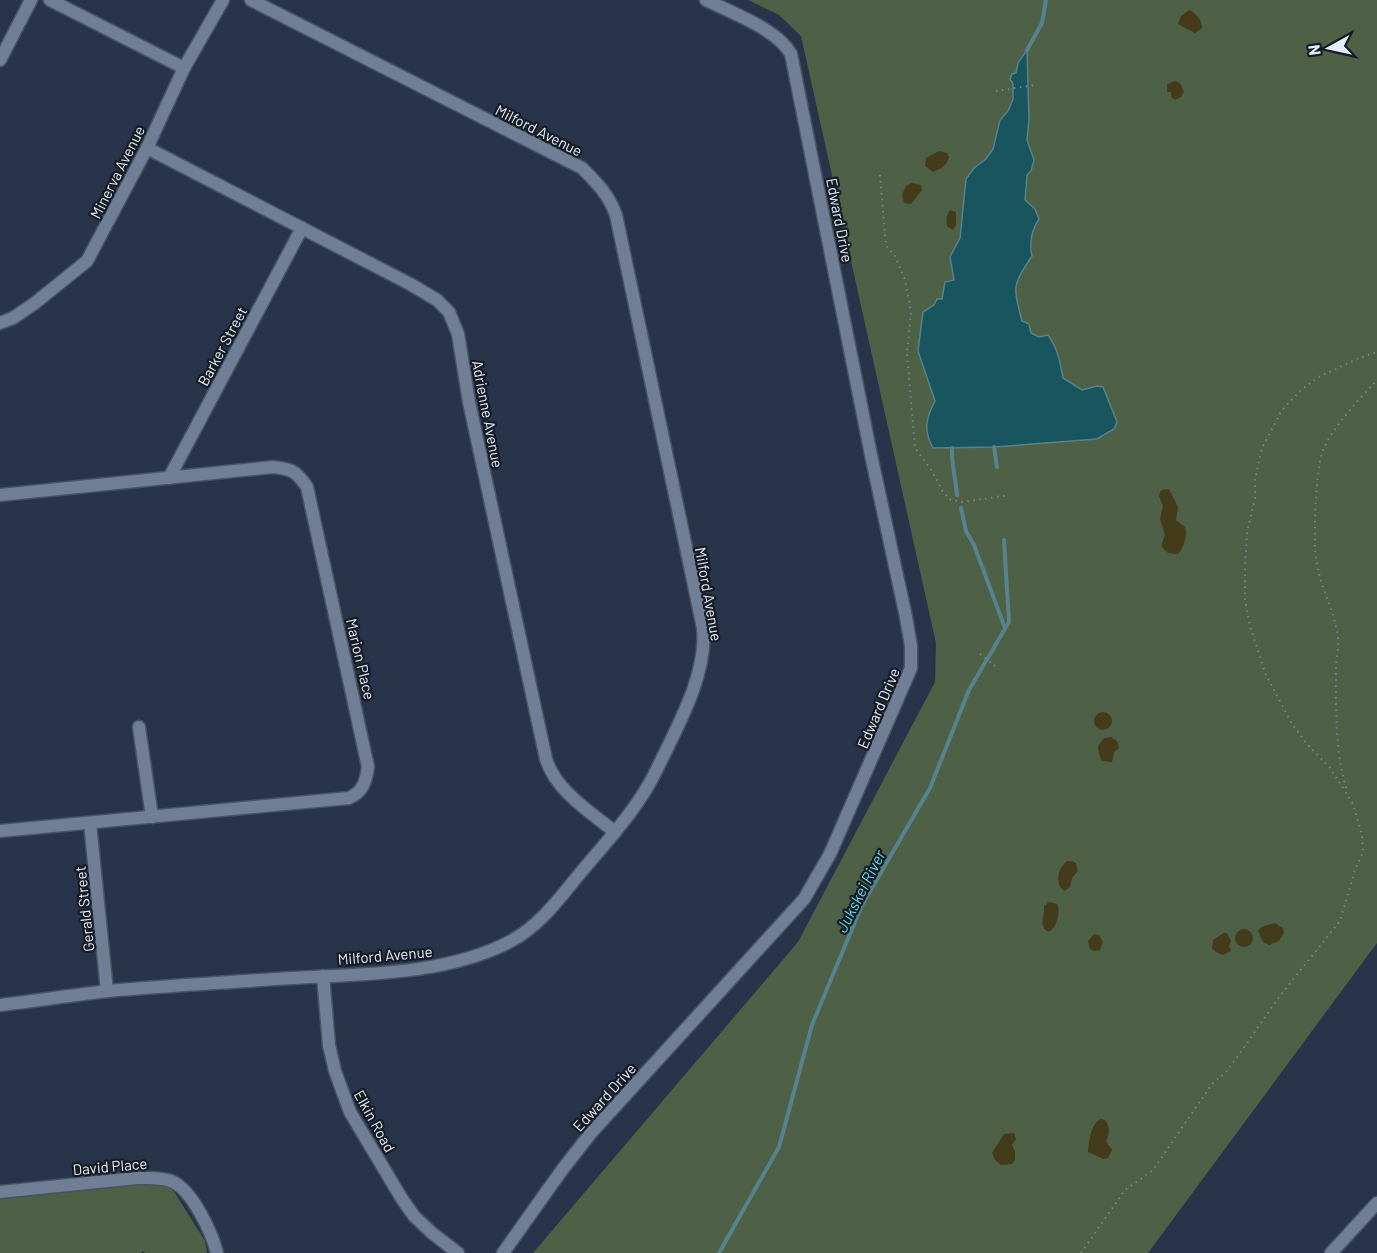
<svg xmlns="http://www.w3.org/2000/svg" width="1377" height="1253" font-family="Barlow,sans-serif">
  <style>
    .green { fill: #4e6045 }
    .sand { fill: #443b1b }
    .water { fill: #18555e; stroke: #56838d; stroke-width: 1.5 }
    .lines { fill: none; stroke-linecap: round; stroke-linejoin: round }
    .stream { stroke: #56838d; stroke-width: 4 }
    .street-casing { stroke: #485363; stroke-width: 15 }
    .path { stroke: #798495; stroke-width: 2; stroke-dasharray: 1.5 4.5; stroke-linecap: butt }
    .street { stroke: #707f96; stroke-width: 12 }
    .labels { text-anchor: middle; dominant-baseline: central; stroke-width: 4.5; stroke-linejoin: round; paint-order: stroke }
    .street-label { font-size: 15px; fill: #e6eefb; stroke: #161c25 }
    .water-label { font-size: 16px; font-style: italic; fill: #62d6e8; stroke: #161c25 }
  </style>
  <rect width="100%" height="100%" fill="#283449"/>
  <g class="green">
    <polygon points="748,0 1377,0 1377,943 1148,1253 533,1253 798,942 935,682 936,643 801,36 779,15"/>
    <polygon points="145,1184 166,1186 173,1190 205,1241 207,1253 145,1253 143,1251 141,1253 0,1253 0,1199"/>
  </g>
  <g class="sand">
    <path d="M1189 10C1195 12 1203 22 1202 28L1195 33 1178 24 1181 16Z"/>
    <polygon points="1175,81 1180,83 1184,92 1181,97 1175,100 1171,97 1171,92 1167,92 1167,84"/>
    <path d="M939 151 947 153 949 157C946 167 941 168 933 172L925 166 926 158Z"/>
    <polygon points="912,183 921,185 922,190 911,204 904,203 902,195 906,186"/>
    <path d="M950 210 956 212V225L953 230 947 226C946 220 946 216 950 210Z"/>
    <path d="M1169 489 1178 507 1176 520C1176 521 1183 525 1184 526 1189 533 1183 549 1178 554L1168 553 1162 547V543L1165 535 1160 519 1163 506 1159 496 1161 490Z"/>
    <circle cx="1103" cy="721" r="9"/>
    <polygon points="1111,737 1117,741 1119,748 1114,752 1112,762 1102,761 1099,754 1098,746 1104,738"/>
    <path d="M1067 861H1072L1076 863 1078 871 1072 878 1070 887 1064 891C1054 882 1058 869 1067 861Z"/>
    <path d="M1049 902 1057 904C1063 915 1050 943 1043 926 1041 921 1045 912 1044 906Z"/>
    <polygon points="1275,923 1283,928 1284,933 1279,941 1269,945 1263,942 1258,931 1261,927"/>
    <circle cx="1244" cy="938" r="9"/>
    <polygon points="1224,933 1227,933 1231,941 1229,946 1231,951 1223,955 1216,952 1212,948 1213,940"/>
    <polygon points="1094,934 1099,935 1103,942 1100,950 1094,951 1090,949 1088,941"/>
    <path d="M1101 1119 1105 1120C1110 1127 1110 1133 1106 1141L1112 1150 1108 1158 1103 1159 1088 1152C1089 1141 1091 1123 1101 1119Z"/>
    <polygon points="1014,1133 1016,1139 1012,1145 1015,1151 1015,1160 1012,1164 1001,1165 995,1160 992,1153 1004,1134"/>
  </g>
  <path class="water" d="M1027 50 1029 120 1027 140 1034 160 1031 171 1027 175 1025 200 1035 209 1039 219C1031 231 1029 242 1032 256 1012 286 1013 286 1022 321L1029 324 1031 333 1039 337 1048 335C1058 349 1060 362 1063 378L1082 390 1097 386 1103 387 1117 422 1114 429 1097 439 994 447 933 448C923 430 926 418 935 401L918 351 923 312 934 305 937 299H942L945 282 954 280 950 257 960 238 966 179 974 168 986 159 993 149 1000 120 1008 111 1013 99V84L1010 79 1012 74 1016 73 1018 63Z"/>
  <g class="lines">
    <g class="stream">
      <polyline points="1027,50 1042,23 1046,0"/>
      <polyline points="994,447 997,467"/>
      <path d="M952 448C951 465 956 479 957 495"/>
      <polyline points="961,508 966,531 974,545 1005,628"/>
      <polyline points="719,1253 779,1147 812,1025 862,905 930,788 969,690 1009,622 1004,540"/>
    </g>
    <defs>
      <g id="street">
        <polyline points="50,0 184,68"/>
        <polyline points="0,60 31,0"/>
        <path d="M147 148 410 284 437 300 449 312 458 334 469 402 546 759C556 791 589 811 615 832"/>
        <polyline points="0,323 13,318 35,303 87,261 147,148 184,68 223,0"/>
        <polyline points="169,478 302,228"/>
        <path d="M0 495 273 467C292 469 296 471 307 487L368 767C366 781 363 792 349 798L0 831"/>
        <polyline points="139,727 152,817"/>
        <polyline points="90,823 107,991"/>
        <polyline points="323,976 329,1045 335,1071 350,1112 402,1199 414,1216 432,1233 458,1253"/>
        <path d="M0 1005C36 1001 72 995 108 991 164 986 220 983 276 979 351 974 444 977 511 941 541 925 561 896 582 871 609 839 639 807 657 769 676 729 708 674 703 628L616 215C609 195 597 183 582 168L251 0"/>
        <path d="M0 1192 137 1178C149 1178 160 1177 171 1181 192 1189 212 1233 217 1253"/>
        <path d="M503 1253 562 1170 591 1133 804 899 830 854 911 668V646L906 617 871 455 791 54C777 29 732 13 706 0"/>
        <polyline points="1331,1253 1377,1203"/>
      </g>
    </defs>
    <use href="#street" class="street-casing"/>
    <g class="path">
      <polyline points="996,91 1035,85"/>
      <polyline points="880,175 886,246 895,256 905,280 911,312 907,354 915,448 932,471 943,492 951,500 963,502 1009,495"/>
      <polyline points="980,654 999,669"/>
      <path d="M1346 788C1335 749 1336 710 1336 670 1336 659 1339 648 1338 638 1335 610 1319 586 1316 558 1313 538 1316 472 1322 453 1331 428 1359 400 1377 380"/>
      <polyline points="1081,1253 1125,1190 1153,1170 1212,1084 1226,1072 1238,1056 1279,997 1340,921 1355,870 1363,852 1362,835 1353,804 1347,794 1330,768 1307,744 1292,724 1266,675 1250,626 1245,599 1245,567 1247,533 1255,498 1255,479 1262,448 1282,410 1301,390 1319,377 1359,358 1377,352"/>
    </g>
    <use href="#street" class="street"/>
  </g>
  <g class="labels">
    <g class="street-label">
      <text transform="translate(539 130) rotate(27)">Milford Avenue</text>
      <text transform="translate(117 172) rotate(-63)">Minerva Avenue</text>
      <text transform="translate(840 220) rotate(79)">Edward Drive</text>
      <text transform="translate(222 346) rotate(-62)">Barker Street</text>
      <text transform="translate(488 414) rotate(79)">Adrienne Avenue</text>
      <text transform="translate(709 594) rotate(80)">Milford Avenue</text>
      <text transform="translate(361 659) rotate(77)">Marion Place</text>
      <text transform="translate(878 708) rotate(-67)">Edward Drive</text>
      <text transform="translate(84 909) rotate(-96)">Gerald Street</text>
      <text transform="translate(385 955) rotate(-5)">Milford Avenue</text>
      <text transform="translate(604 1097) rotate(-48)">Edward Drive</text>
      <text transform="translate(375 1121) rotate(61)">Elkin Road</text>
      <text transform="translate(110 1166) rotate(-5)">David Place</text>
    </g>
    <g class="water-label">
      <text transform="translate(860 891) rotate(-63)">Jukskei River</text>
    </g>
  </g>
  <g transform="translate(1329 48) rotate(262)" stroke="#161c25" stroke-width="4.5" paint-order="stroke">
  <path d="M0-4.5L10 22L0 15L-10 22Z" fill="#e6eefb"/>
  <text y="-9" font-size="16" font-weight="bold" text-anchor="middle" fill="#e6eefb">N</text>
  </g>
</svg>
